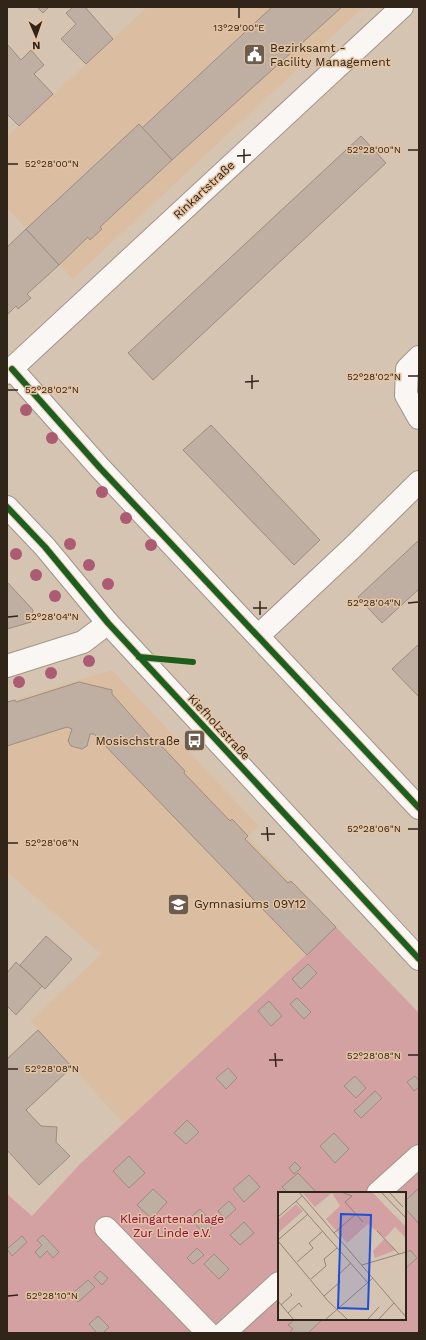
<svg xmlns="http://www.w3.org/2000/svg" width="426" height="1340" font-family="'Work Sans',sans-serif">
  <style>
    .built { fill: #dbbea1 }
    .green { fill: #d4a1a2; fill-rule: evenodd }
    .building { fill: #beafa2; stroke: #9b8d80 }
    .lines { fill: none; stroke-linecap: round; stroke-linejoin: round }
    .minor-casing { stroke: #a29486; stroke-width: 24 }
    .minor { stroke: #f9f6f4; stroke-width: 22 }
    .cycleway-casing { stroke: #e5c4a4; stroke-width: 8 }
    .cycleway { stroke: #1b5e20; stroke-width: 6 }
    .tree { fill: #ac5b72 }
    .ticks { fill: none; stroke: #312418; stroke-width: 1.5 }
    .labels { text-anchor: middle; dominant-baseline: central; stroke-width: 3; stroke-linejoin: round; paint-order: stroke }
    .poi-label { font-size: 12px; fill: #312418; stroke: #e5c4a4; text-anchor: start }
    .street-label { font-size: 12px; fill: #312418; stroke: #e5c4a4 }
    .park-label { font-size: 12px; fill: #8a053d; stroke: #e5c4a4 }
    .inset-road { fill: none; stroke: #948475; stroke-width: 1 }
    .view { fill: #1d4ed8; fill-opacity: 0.15; stroke: #1d4ed8; stroke-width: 2 }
    .inset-edge { fill: none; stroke: #312418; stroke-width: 2 }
    .ticks-label { font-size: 10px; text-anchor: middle; fill: #312418; stroke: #e5c4a4; stroke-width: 3; stroke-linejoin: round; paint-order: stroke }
  </style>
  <rect width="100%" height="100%" fill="#d6c4b3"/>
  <g class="built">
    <polygon points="147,7 364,7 73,279 7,208 7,137"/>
    <polygon points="112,670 259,826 248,837 336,927 124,1124 30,1021 101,954 7,872 7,702"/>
  </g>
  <path class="green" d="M336 927 419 1013V1333H7V1194L32 1216 81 1163ZM279 1193H405V1319H279Z"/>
  <g class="building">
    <polygon points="37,7 49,7 43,13"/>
    <polygon points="73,7 85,7 113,39 86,64 61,39 76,24 66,13"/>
    <polygon points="272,7 342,7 172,160 142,128"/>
    <polygon points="7,44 21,60 31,50 44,65 34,74 53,94 19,126 7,114"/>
    <polygon points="139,124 172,160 100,227 102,229 90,240 88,237 59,265 26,229"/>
    <polygon points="361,136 386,163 153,380 128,353"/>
    <polygon points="26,229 59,265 27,294 31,298 18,309 16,306 7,315 7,247"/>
    <polygon points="211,425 320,540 294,565 183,450"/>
    <polygon points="419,540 419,589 382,623 358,597"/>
    <polygon points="7,582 33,610 31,622 7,629"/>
    <polygon points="419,644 419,697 392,669"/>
    <polygon points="79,682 112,690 112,694 152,739 154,738 185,771 184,773 230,821 232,819 248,836 245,839 288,883 291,881 336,927 307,955 94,734 90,734 87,746 82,749 71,746 68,741 72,729 67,727 7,746 7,702 15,700 16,702"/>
    <polygon points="46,936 72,959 45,989 20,965"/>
    <polygon points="16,962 42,986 16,1015 7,1006 7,973"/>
    <polygon points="308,964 317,973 301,989 292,979"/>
    <polygon points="297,998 311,1012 304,1019 290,1004"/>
    <polygon points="269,1001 282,1016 271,1026 258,1011"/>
    <polygon points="38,1030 72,1067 26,1110 41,1126 57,1127 56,1142 70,1156 39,1185 7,1150 7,1059"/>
    <polygon points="228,1068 237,1078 226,1089 216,1078"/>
    <polygon points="355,1076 366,1088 356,1098 344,1086"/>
    <polygon points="415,1076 419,1081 419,1087 414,1091 407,1082"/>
    <polygon points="375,1091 382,1098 361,1118 354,1111"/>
    <polygon points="187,1120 199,1132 186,1144 174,1133"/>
    <polygon points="334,1133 349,1149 335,1163 320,1146"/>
    <polygon points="129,1156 145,1173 129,1188 113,1171"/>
    <polygon points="295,1162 301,1168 294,1174 289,1168"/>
    <polygon points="298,1173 317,1193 288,1193 282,1187"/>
    <polygon points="249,1175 260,1187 244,1202 233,1189"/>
    <polygon points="419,1188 419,1224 405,1208 405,1201"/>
    <polygon points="153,1189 167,1202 152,1219 137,1205"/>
    <polygon points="229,1201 236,1209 225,1219 218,1211"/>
    <polygon points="200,1209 214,1225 205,1234 190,1218"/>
    <polygon points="244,1222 254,1233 240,1245 230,1235"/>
    <polygon points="43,1235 59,1252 53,1258 47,1251 40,1258 35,1252 42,1245 37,1240"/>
    <polygon points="22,1236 27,1242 12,1256 7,1249"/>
    <polygon points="197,1248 204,1255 193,1264 187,1258"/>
    <polygon points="410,1250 417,1258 405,1269 405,1254"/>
    <polygon points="214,1254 229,1269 219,1279 204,1264"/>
    <polygon points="100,1271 108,1278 102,1285 94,1277"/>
    <polygon points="88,1280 95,1287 78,1302 72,1294"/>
    <polygon points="98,1316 109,1327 103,1333 97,1333 89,1324"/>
    <polygon points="295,1319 323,1319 308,1333 289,1333 293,1329 288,1325"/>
  </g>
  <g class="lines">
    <defs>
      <g id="minor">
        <polyline points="419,357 407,369 406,395 419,418"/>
        <polyline points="12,369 100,468 419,808"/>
        <polyline points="7,373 402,7"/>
        <polyline points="7,507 45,547 108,623 419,959"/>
        <polyline points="258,636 353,547 419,482"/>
        <polyline points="7,666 83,642 108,623"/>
        <polyline points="378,1193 419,1156"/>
        <polyline points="106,1228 208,1333"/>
        <polyline points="224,1333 279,1283"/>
      </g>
    </defs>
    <use href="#minor" class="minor-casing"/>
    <use href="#minor" class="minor"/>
    <defs>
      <g id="cycleway">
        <polyline points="12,369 100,468 419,808"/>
        <polyline points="7,507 45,547 108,623 419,959"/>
        <polyline points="139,657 193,662"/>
      </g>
    </defs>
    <use href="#cycleway" class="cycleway-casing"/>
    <use href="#cycleway" class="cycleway"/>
  </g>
  <g class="tree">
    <circle cx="26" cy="410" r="6"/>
    <circle cx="52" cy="438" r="6"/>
    <circle cx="102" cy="492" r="6"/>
    <circle cx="126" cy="518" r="6"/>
    <circle cx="70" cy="544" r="6"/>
    <circle cx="151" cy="545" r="6"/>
    <circle cx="16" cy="554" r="6"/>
    <circle cx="89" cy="565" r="6"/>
    <circle cx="36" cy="575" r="6"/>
    <circle cx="108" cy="584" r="6"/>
    <circle cx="55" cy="596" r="6"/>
    <circle cx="89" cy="661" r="6"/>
    <circle cx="51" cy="673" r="6"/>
    <circle cx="19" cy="682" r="6"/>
  </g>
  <path class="ticks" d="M239 8V18M244 149V163M408 150H418M237 156 251 155M8 164H18M252 375V389M408 376H418M245 382 259 381M8 390H18M260 601V615M408 603 418 602M253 608H267M8 617 18 616M267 827 268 841M408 829H418M261 834H275M8 843H18M275 1053 276 1067M408 1055H418M269 1060H283M8 1069H18M8 1296 18 1295"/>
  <defs>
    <symbol id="civic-square" viewBox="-11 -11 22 22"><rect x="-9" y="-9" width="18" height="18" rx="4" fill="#6b5c4e" stroke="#e5c4a4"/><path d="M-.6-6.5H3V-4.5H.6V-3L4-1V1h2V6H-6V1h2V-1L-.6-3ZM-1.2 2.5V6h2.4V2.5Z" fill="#fff"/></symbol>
    <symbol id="bus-square" viewBox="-11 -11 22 22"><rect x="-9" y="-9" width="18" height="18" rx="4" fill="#6b5c4e" stroke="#e5c4a4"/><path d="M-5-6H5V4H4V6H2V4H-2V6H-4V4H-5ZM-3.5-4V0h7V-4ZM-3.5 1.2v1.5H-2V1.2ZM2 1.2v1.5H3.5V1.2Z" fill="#fff"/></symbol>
    <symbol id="school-square" viewBox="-11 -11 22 22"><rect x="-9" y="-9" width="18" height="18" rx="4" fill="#6b5c4e" stroke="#e5c4a4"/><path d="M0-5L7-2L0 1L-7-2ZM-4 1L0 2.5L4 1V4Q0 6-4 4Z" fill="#fff"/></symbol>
  </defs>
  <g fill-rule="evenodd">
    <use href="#civic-square" x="242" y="42" width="25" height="25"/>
    <use href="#bus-square" x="182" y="728" width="25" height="25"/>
    <use href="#school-square" x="166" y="892" width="25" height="25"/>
  </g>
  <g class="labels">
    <g class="poi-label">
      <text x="270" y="48">Bezirksamt -<tspan x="270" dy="14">Facility Management</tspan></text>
      <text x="180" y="741" text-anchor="end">Mosischstraße</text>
      <text x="194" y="904">Gymnasiums 09Y12</text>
    </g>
    <g class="street-label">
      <text transform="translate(204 190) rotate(-43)">Rinkartstraße</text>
      <text transform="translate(219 727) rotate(47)">Kiefholzstraße</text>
    </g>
    <g class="park-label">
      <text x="172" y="1219">Kleingartenanlage<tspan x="172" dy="14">Zur Linde e.V.</tspan></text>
    </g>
  </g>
  <g transform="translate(278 1192)">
    <rect width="128" height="128" fill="#d6c4b3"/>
    <path d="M24 0H94L128 35V46L117 35 107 46 90 32 69 51 48 27 62 14 54 1 37 15ZM18 12 25 19 0 41V28ZM106 47 118 58 97 66 95 59Z" fill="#d4a1a2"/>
    <path class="inset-road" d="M21 0 128 125M63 0 74 4 67 10 85 30M103 0 128 26M111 0 125 15M18 9 90 91M0 25 24 4M99 39 121 62M56 41 78 22M0 48 30 22M0 49 50 109 70 128M19 70 35 56 31 51 45 39M84 73 128 60M33 87 48 74 46 67 59 56M46 104 62 90 60 83 73 71M0 109 16 128M3 113 14 103 12 101M10 121 21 111 24 115M47 128 95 86M89 128 101 115M100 128 116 111"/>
    <path class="view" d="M63 22 93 23 90 117 60 116Z"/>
    <rect width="128" height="128" class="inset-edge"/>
  </g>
  <g class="ticks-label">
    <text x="239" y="31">13°29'00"E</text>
    <text x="374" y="153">52°28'00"N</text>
    <text x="52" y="167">52°28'00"N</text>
    <text x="374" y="380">52°28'02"N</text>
    <text x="52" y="393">52°28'02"N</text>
    <text x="374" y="606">52°28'04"N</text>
    <text x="52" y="620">52°28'04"N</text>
    <text x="374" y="832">52°28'06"N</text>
    <text x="52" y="846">52°28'06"N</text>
    <text x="374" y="1059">52°28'08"N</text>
    <text x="52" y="1072">52°28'08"N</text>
    <text x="52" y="1299">52°28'10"N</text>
  </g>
  <rect width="426" height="1340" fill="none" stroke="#312418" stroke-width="16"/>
  <g transform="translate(36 36) rotate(178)" stroke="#e5c4a4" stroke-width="3" paint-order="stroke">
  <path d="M0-3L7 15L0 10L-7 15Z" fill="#312418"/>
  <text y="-6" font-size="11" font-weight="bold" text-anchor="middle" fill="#312418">N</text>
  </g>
</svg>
